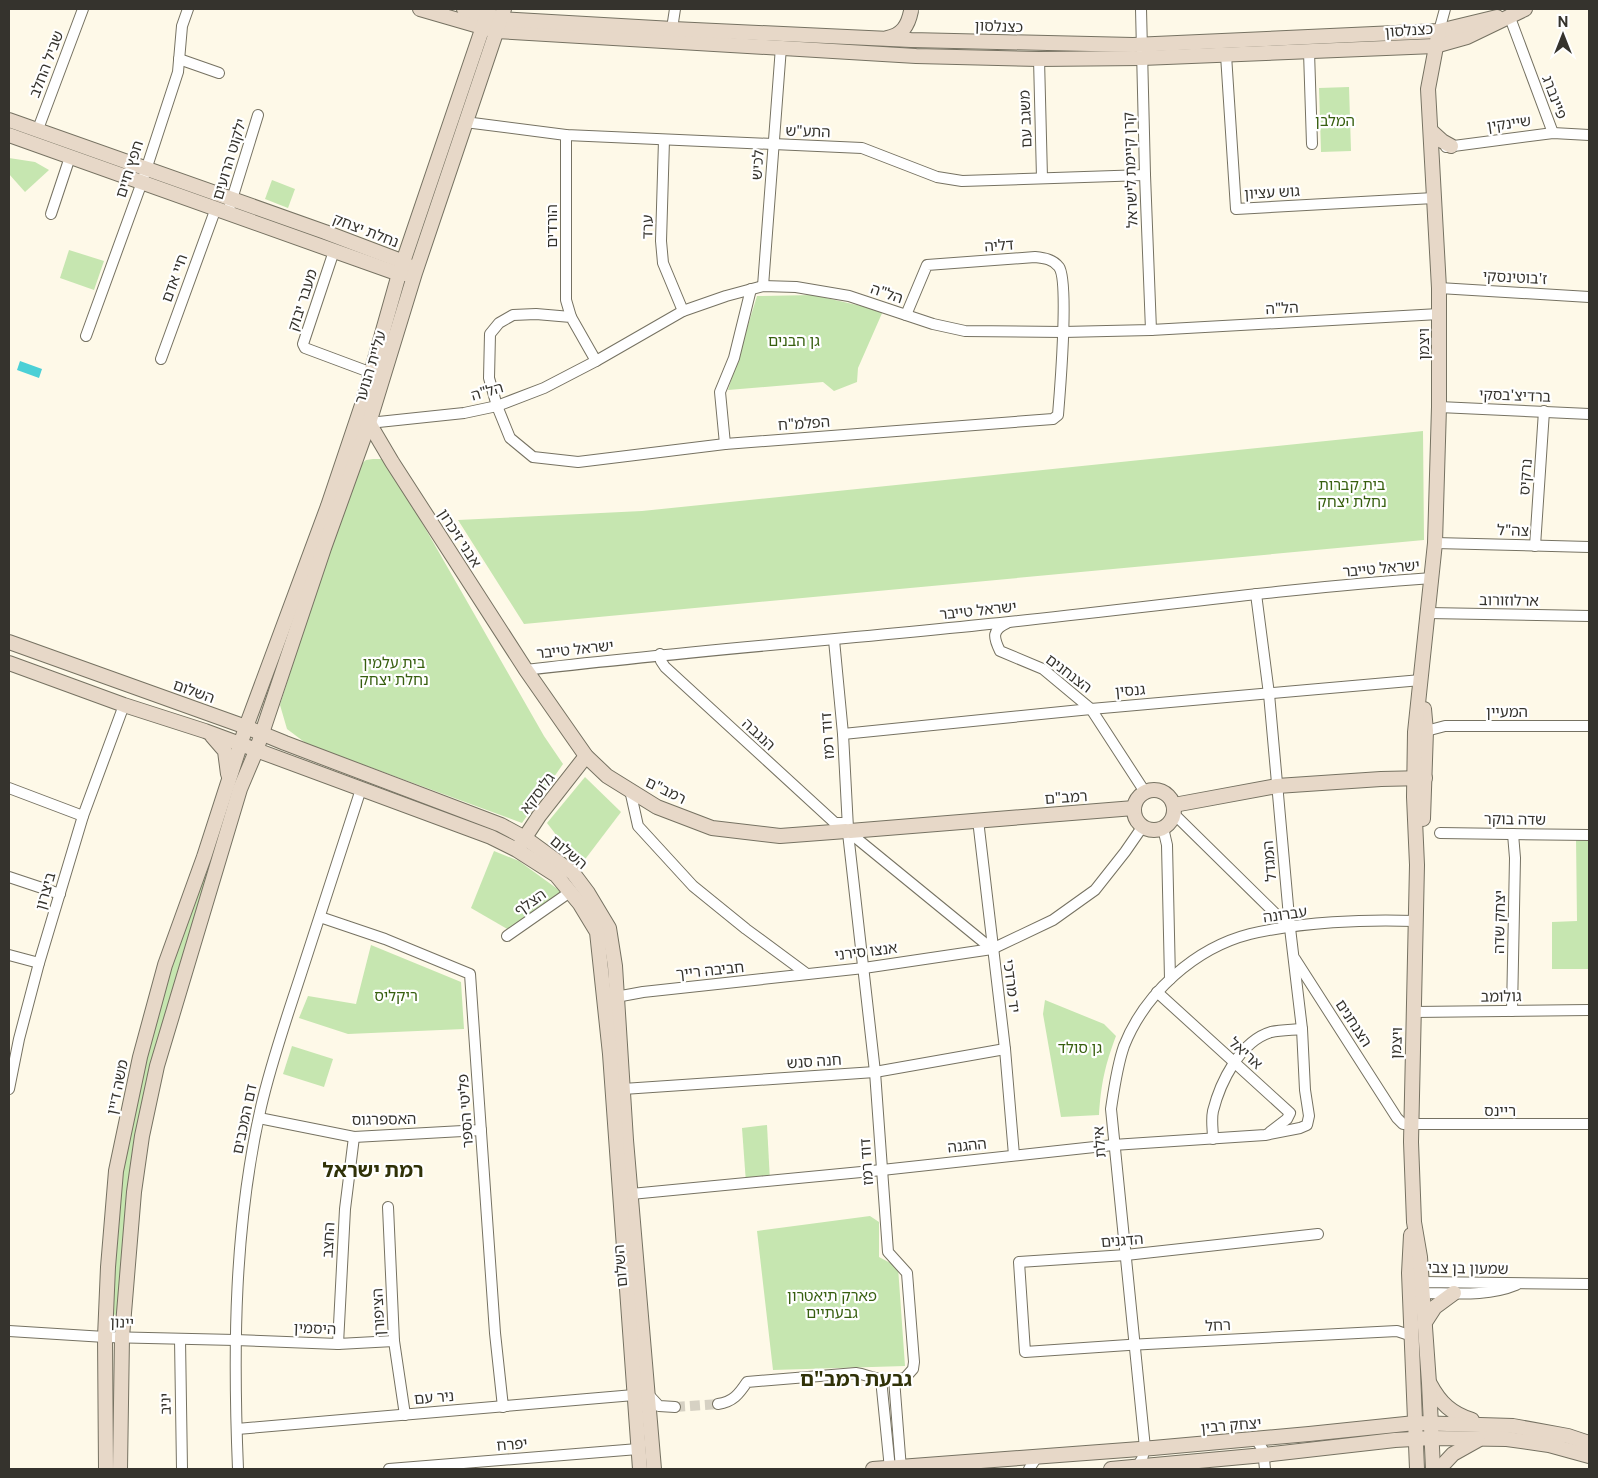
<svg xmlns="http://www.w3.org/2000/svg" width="1598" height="1478" font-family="'Public Sans','Noto Sans Hebrew',sans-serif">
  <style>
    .green { fill: #c6e6b0 }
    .water { fill: #4bd0d6 }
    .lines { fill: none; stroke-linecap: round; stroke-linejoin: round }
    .street-tunnel { stroke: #d6d1c3; stroke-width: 10; stroke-dasharray: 10 5; stroke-linecap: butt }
    .street-casing { stroke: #767262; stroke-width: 12 }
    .secondary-casing { stroke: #767262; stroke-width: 16 }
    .street { stroke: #fff; stroke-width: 10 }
    .secondary { stroke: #e7d8c8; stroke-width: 14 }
    .labels { text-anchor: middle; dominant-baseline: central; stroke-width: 4.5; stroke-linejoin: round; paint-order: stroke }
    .street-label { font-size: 15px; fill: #35332d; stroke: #fff }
    .park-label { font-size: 15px; fill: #375f0f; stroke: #fff }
    .district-label { font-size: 20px; font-weight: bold; fill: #303208; stroke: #fff }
  </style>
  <rect width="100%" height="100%" fill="#fef9e8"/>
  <g class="green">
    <polygon points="1349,87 1351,151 1321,152 1319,88"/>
    <polygon points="9,158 35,162 49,170 25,192 9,174"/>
    <polygon points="272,180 295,189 288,208 265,199"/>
    <polygon points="69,250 104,261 94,290 60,278"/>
    <polygon points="813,295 883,311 858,368 857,382 834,391 823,382 728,390 757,296"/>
    <polygon points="1423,431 1424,540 524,624 458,520 642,511"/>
    <polygon points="373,459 382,459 387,465 409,500 544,736 563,764 522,823 307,744 287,729 280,705 323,567 356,469 366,460"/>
    <polygon points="585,777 621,812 580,866 547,823"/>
    <polygon points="1576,837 1589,837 1589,969 1552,969 1552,922 1577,921"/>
    <polygon points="494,851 519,861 563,893 509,930 471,908"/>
    <polygon points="210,857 203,895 178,970 164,1022 120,1307 116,1315 111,1314 121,1173 128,1133 169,966"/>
    <polygon points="371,945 461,982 464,1029 348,1034 299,1018 308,996 356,1004"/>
    <path d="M1045 1000 1104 1024 1116 1036C1105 1065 1101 1084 1099 1115L1061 1117 1043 1014Z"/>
    <polygon points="292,1046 333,1059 324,1087 283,1074"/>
    <polygon points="767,1125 770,1181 746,1183 742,1128"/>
    <polygon points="870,1216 879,1222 879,1257 898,1267 905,1366 773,1370 757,1231"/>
  </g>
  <polygon class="water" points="20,361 42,369 39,378 17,370"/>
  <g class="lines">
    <polyline class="street-tunnel" points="675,1407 718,1404"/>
    <defs>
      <g id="street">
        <polyline points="1141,9 1145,175 1151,330"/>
        <polyline points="1509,15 1553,133"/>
        <polyline points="1439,31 1445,9"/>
        <polyline points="671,35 675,9"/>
        <polyline points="1309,52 1312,144"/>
        <polyline points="1226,55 1236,209 1434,198"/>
        <polyline points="179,59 219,73"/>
        <polyline points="1039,59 1042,178"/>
        <polyline points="465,122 566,135 862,148 937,177 962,181 1145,175"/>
        <polyline points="38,129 83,9"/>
        <polyline points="566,135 566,300 571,317"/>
        <polyline points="664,140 661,241 663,263 683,311"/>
        <polyline points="1446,147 1553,133 1589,135"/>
        <polyline points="228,212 258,115"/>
        <polyline points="51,214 70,157"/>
        <polyline points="334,251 303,344 305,348 372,373"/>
        <polyline points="763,286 781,47"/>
        <polyline points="1439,288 1589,297"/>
        <polyline points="86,336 142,182 178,72 182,26 188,9"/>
        <polyline points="161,359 216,208"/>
        <path d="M596 361 571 317 536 314 513 315 499 323 490 334 489 378 497 406 510 438 533 457 578 462 725 444 1053 419 1058 415C1060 391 1069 281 1059 267 1053 259 1044 258 1035 257L927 265 906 315"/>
        <polyline points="1439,407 1589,414"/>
        <polyline points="364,426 369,423 464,413 497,406 544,388 596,361 683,311 726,296 763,286 796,287 849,296 933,324 965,331 1063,332 1151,330 1439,314"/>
        <polyline points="725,444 720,392 734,358 751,289"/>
        <polyline points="1435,543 1589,547"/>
        <polyline points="1535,546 1544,411"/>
        <polyline points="1428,613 1589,616"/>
        <path d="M1007 623C992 630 993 637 1000 651L1043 669 1091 709 1145 792"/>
        <polyline points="834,640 843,734 848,828"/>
        <polyline points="660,654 661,661 665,667 835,823 847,823"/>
        <path d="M526 670C687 651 848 639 1009 622 1150 607 1291 588 1432 578"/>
        <polyline points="1426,731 1445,726 1589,726"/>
        <polyline points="843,734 1091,709 1421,680"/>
        <polyline points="9,788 83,816"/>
        <polyline points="630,790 638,826 693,886 746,929 807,974"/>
        <polyline points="1174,814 1290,928"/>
        <polyline points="978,820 1005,1049 1014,1155"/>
        <polyline points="1163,828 1167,845 1170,979"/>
        <polyline points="850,833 992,949"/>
        <polyline points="1440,833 1589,835"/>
        <polyline points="9,877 60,894"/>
        <polyline points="320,917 385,939 470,974 495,1333 503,1407"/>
        <polyline points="507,936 570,892"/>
        <polyline points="9,955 39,963"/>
        <polyline points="1295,959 1397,1118 1403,1124 1589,1124"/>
        <polyline points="1157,992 1290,1113 1287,1119 1270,1132"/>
        <polyline points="616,997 643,992 864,968 992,949 1053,920 1095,890 1125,852 1143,826"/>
        <polyline points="1512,1011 1515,858 1513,834"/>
        <polyline points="1414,1012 1589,1010"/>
        <polyline points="9,1089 19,1039 39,963 83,816 124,705"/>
        <polyline points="623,1089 875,1072 1005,1049"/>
        <polyline points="259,1118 354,1137 481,1130"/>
        <path d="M1213 1139C1213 1130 1211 1120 1213 1111 1220 1083 1240 1041 1271 1032 1281 1030 1292 1030 1302 1029"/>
        <polyline points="631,1194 882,1170 1113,1145 1265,1135 1300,1128 1307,1125 1309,1116 1305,1090 1302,1029 1290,928 1269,694 1256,594"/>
        <polyline points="388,1207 394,1341 405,1415"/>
        <polyline points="1318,1234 1126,1255 1019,1262 1025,1352 1128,1345 1397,1331 1412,1336"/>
        <polyline points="1416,1284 1421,1282 1589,1284"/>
        <path d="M1417 1290 1422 1293C1453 1293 1487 1297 1516 1285"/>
        <polyline points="9,1331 105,1337 235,1340 338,1344 394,1341"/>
        <polyline points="180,1339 182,1469"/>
        <polyline points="338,1344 345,1209 354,1137"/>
        <polyline points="881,1379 890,1469"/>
        <polyline points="894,1379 901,1469"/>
        <polyline points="647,1393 659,1406 675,1407"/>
        <path d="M718 1404C733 1402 739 1394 747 1382L856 1373C864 1374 872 1378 880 1379 888 1381 897 1379 905 1378L913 1369 914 1362 907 1273 888 1252 875 1072 848 833"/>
        <polyline points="237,1429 634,1395"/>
        <polyline points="1256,1439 1263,1450 1265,1469"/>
        <path d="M1137 1467 1142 1459 1145 1448 1111 1109C1114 1089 1117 1066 1124 1046 1145 993 1195 948 1250 934 1301 922 1364 919 1416 921"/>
        <path d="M238 1469C233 1348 234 1226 261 1107 271 1063 286 1020 300 977 320 914 341 852 361 789"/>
        <polyline points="389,1469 638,1449"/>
        <polyline points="1029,1469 1037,1457"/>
      </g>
      <g id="secondary">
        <polyline points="420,9 496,31 916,56 1039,59 1142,58 1435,46 1467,37 1525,9"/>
        <polyline points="464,9 500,19 673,29 911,40 1133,45 1439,31 1497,17"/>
        <path d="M887 38C902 35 908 26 911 11"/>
        <polyline points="9,120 325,232 404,262 409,267"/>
        <polyline points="1431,131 1442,141 1451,146"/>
        <polyline points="9,135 399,274 407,274"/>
        <polyline points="369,423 392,462 526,670 586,756 607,776 657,807 712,828 780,836 846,831"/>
        <polyline points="9,642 246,727 285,743 501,825 525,838 573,873 588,893 609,928 615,966 626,1140 654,1469"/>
        <polyline points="9,663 124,705 205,731 491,837 517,850 556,875 580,904 597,932 610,1054 640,1469"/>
        <polyline points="212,736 225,751 228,774"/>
        <circle cx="1154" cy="810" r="20"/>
        <polyline points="1174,805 1277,786 1381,779 1425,778"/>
        <polyline points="1423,819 1426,731 1424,709"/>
        <polyline points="850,831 1134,808"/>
        <polyline points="520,845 539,816 586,756"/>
        <polyline points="1411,1235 1409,1273 1417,1469"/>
        <polyline points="1424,1324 1435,1307 1454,1293"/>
        <path d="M1430 1384C1440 1403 1452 1414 1472 1420"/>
        <polyline points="106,1469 105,1337 108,1267 116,1171 140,1057 165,965 204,857 246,727 328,506 362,405 399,274 489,9"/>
        <polyline points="120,1469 122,1337 134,1192 142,1136 157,1066 240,789 256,751 324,548 369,423 415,273 504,9"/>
        <polyline points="873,1469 1153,1448 1309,1434 1415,1423 1513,1426 1568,1436 1589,1443"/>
        <polyline points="1111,1469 1264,1455 1395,1440 1432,1438 1507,1439 1549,1445 1589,1456"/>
        <polyline points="1433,1469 1429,1383 1420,1257 1414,1222 1411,1142 1417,865 1414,797 1415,732 1435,543 1439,407 1439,288 1428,89 1439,31"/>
        <polyline points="1439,1469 1453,1454 1478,1440"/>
      </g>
    </defs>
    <use href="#street" class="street-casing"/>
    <use href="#secondary" class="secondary-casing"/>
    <use href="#street" class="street"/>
    <use href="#secondary" class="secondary"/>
  </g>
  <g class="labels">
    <g class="street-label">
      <text transform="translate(999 26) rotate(2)">כצנלסון</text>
      <text transform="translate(1409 30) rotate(-4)">כצנלסון</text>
      <text transform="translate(46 64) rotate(-69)">שביל החלב</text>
      <text transform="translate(1555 97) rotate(69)">פיינברג</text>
      <text transform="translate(1025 119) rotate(-92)">משגב עם</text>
      <text transform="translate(1509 123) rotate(-8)">שיינקין</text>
      <text transform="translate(808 131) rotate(2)">התע"ש</text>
      <text transform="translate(229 159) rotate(-73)">ילקוט הרועים</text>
      <text transform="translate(757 165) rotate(-86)">לכיש</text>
      <text transform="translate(129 169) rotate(-72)">חפץ חיים</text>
      <text transform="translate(1130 170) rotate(-92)">קרן קיימת לישראל</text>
      <text transform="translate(1272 192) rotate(-3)">גוש עציון</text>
      <text transform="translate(551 226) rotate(-90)">הורדים</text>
      <text transform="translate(647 227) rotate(-89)">ערד</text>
      <text transform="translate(366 230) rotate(21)">נחלת יצחק</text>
      <text transform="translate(999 245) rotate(-4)">דליה</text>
      <text transform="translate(1515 277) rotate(3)">ז'בוטינסקי</text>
      <text transform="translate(174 278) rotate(-70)">חיי אדם</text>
      <text transform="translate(887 293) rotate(19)">הל"ה</text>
      <text transform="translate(302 300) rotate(-72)">מעבר יבוק</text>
      <text transform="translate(1282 308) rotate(-3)">הל"ה</text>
      <text transform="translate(1423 344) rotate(-90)">ויצמן</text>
      <text transform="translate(370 367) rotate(-73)">עליית הנוער</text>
      <text transform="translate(487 391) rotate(-16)">הל"ה</text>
      <text transform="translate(1515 395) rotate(2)">ברדיצ'בסקי</text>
      <text transform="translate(804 423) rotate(-4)">הפלמ"ח</text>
      <text transform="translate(1525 477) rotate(-86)">נרקיס</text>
      <text transform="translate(1513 530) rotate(2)">צה"ל</text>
      <text transform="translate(460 538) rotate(57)">אבני זיכרון</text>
      <text transform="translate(1381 568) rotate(-5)">ישראל טייבר</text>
      <text transform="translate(1509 600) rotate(1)">ארלוזורוב</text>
      <text transform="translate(978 610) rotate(-6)">ישראל טייבר</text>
      <text transform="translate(575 649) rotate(-6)">ישראל טייבר</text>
      <text transform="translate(1069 673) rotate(37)">הצנחנים</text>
      <text transform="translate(1130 690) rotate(-5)">גנסין</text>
      <text transform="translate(194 691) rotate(20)">השלום</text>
      <text x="1507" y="711">המעיין</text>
      <text transform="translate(759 734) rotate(43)">הנגבה</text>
      <text transform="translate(827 736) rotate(-94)">דוד רמז</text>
      <text transform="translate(666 790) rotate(26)">רמב"ם</text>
      <text transform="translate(537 793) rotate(-53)">גלוסקא</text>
      <text transform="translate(1066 797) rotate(-4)">רמב"ם</text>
      <text transform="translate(1515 819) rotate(1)">שדה בוקר</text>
      <text transform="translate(569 852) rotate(40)">השלום</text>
      <text transform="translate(1269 861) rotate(-95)">המגדל</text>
      <text transform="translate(45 891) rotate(-74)">ביצרון</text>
      <text transform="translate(530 902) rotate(-35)">הצלף</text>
      <text transform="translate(1285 914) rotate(-8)">עברונה</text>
      <text transform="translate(1499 922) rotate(-89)">יצחק שדה</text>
      <text transform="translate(866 951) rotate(-7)">אנצו סירני</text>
      <text transform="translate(710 970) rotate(-6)">חביבה רייך</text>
      <text transform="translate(1012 986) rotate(83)">יד מרדכי</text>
      <text transform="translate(1501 996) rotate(-1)">גולומב</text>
      <text transform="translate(1354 1023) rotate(57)">הצנחנים</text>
      <text transform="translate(1396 1043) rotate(-88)">ויצמן</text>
      <text transform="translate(1246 1053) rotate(42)">אריאל</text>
      <text transform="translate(814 1061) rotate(-4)">חנה סנש</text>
      <text transform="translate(117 1087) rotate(-78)">משה דיין</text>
      <text x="1500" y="1110">ריינס</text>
      <text transform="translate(465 1111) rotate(-94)">פליטי הספר</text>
      <text transform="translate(244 1119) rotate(-78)">דם המכבים</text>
      <text transform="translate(384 1119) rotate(-1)">האספרגוס</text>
      <text transform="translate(1099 1142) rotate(-95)">אילת</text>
      <text transform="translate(967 1145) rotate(-6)">ההגנה</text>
      <text transform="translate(866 1162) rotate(-94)">דוד רמז</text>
      <text transform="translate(328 1240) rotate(-87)">החצב</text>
      <text transform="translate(1122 1240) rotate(-5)">הדגנים</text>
      <text transform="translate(620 1266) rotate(-95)">השלום</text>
      <text transform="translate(1468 1268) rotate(1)">שמעון בן צבי</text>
      <text transform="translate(378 1312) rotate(-93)">הציפורן</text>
      <text transform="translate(122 1322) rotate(1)">יינון</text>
      <text transform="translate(1218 1325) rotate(-3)">רחל</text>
      <text transform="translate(315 1328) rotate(2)">היסמין</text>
      <text transform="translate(434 1397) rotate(-5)">ניר עם</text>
      <text transform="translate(165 1404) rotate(-91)">יניב</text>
      <text transform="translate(1231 1425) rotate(-5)">יצחק רבין</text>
      <text transform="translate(512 1444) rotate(-5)">יפרח</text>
    </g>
    <g class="park-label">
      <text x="1335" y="120">המלבן</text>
      <text x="794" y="340">גן הבנים</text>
      <text x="1352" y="484">בית קברות<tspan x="1352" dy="17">נחלת יצחק</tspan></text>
      <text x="394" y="662">בית עלמין<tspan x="394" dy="17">נחלת יצחק</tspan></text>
      <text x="396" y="995">ריקליס</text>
      <text x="1080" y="1047">גן סולד</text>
      <text x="832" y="1295">פארק תיאטרון<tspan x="832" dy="17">גבעתיים</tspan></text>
    </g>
    <g class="district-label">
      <text x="373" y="1170">רמת ישראל</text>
      <text x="856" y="1379">גבעת רמב"ם</text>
    </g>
  </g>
  <rect width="1598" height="1478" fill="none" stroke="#35332d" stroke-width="20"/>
  <g transform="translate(1563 35)" stroke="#ffffff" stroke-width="4" paint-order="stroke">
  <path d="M0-4L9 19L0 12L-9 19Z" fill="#35332d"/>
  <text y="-8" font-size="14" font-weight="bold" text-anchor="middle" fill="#35332d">N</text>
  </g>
</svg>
